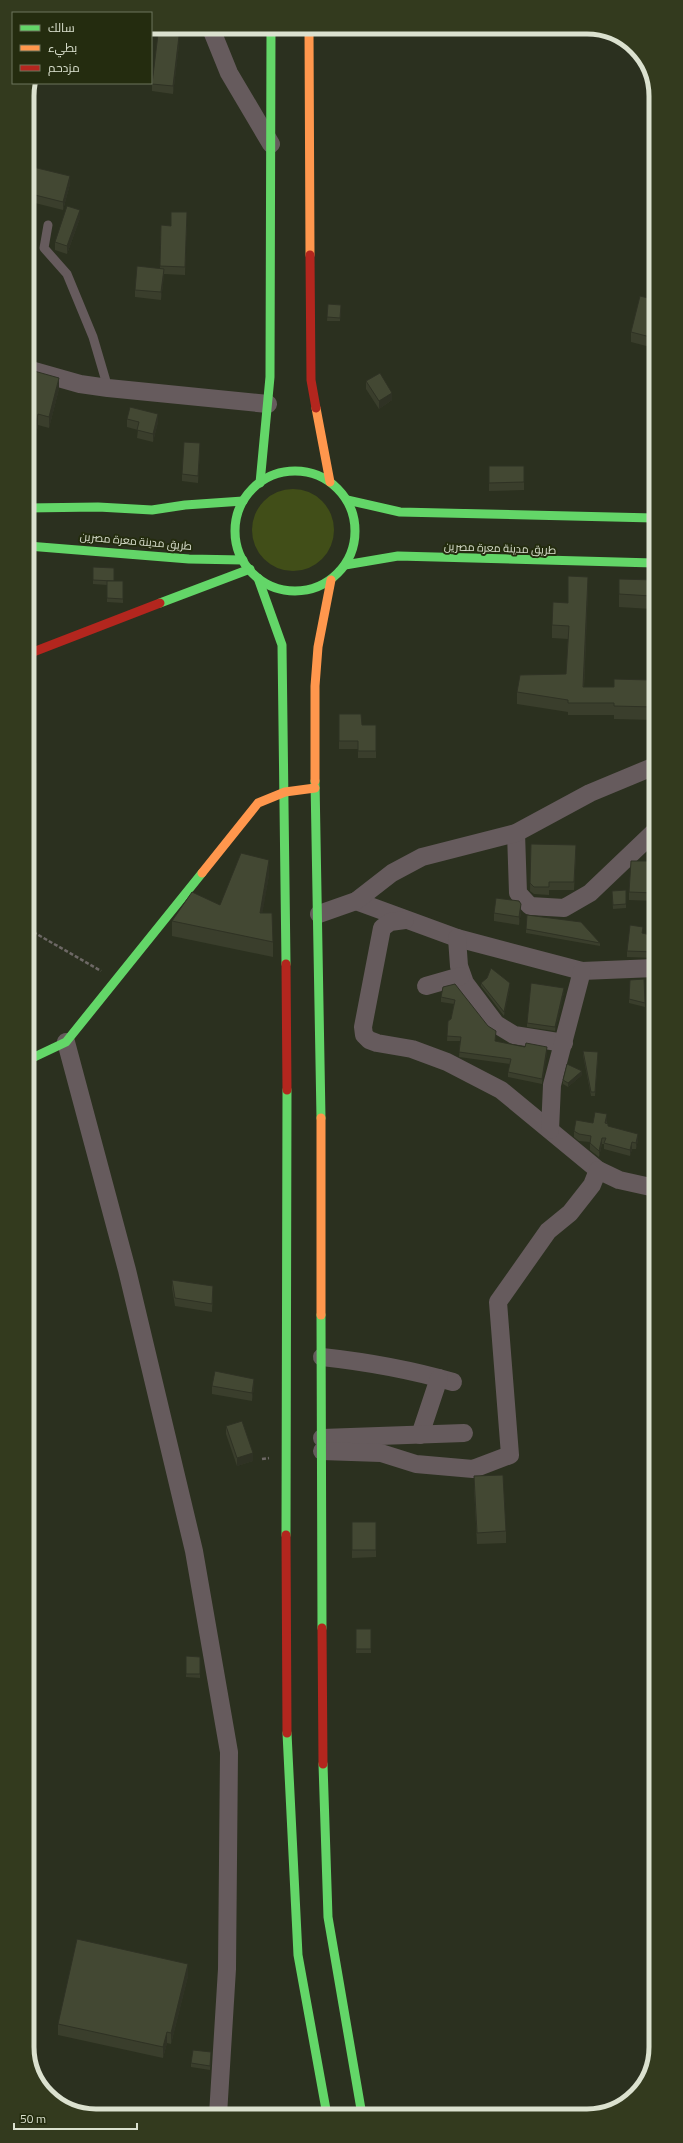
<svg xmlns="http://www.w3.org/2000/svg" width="683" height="2143" font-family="'Titillium Web',Cairo,sans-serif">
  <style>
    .green { fill: #414e18 }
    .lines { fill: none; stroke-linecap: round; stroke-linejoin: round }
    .path { stroke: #6d6865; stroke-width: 2.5; stroke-dasharray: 4 2; stroke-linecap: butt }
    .lane { stroke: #665b5d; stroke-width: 9 }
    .street { stroke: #665b5d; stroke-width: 18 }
    .fast { stroke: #63d668; stroke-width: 9 }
    .slow { stroke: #ff974d; stroke-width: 9 }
    .jam { stroke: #b3261e; stroke-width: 9 }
    .wall { fill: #3a3e2c }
    .shaded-wall { fill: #2f3224 }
    .building { fill: #434833; stroke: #2f3224 }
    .labels { text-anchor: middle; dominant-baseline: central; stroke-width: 4; stroke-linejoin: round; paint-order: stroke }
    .street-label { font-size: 11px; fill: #dbe1cf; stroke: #242c0f }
    .rim { fill: none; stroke: #dbe1cf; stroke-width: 5 }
  </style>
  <rect width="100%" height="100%" fill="#2b301f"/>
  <circle class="green" cx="293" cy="530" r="41"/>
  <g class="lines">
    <g class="path">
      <polyline points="28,929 101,971"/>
      <polyline points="262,1459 269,1458"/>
    </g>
    <polyline class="lane" points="48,225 44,248 67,274 93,337 108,388"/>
    <g class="street">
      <polyline points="212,31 229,73 271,144"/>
      <polyline points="27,369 80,384 108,388 268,404"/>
      <polyline points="516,833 518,893 530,906 564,908 590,893 655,831"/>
      <polyline points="356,901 457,938 582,971 655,968"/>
      <polyline points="319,914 356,901 392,873 422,857 516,833 590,793 655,766"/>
      <polyline points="405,920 390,922 382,928 363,1027 364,1035 369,1040 377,1043 412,1049 447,1062 501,1090 598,1170"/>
      <polyline points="457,938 459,966 465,983 496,1024 514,1035 564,1043"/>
      <polyline points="426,986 461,976"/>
      <polyline points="66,1042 127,1270 194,1551 229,1752 227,1969 218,2115"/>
      <polyline points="550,1130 552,1085 582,971"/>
      <path d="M322 1357C368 1362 408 1369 453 1382"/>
      <polyline points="420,1435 439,1378"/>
      <polyline points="322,1438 464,1433"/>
      <polyline points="322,1451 381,1453 416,1464 473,1469 510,1455 498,1302 548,1231 570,1213 592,1185 598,1170 619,1180 655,1188"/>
    </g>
    <g class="fast">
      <circle cx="295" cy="531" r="60"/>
      <polyline points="260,483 270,377 271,30"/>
      <polyline points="347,500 400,512 654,518"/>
      <polyline points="27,508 98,507 152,510 185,505 243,501"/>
      <polyline points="28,546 189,559 243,560"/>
      <polyline points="345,565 398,556 654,563"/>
      <polyline points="258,578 282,645 286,964"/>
      <polyline points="160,603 250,569"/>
      <polyline points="315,781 321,1118"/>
      <polyline points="28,1060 66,1042 202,873"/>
      <polyline points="321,1315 322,1628"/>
      <polyline points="286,1535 287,1090"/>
      <polyline points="287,1733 298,1955 327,2115"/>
      <polyline points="323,1764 328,1917 362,2115"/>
    </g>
    <g class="slow">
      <polyline points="309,30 310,255"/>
      <polyline points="316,408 330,482"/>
      <polyline points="315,781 315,686 318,647 331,580"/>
      <polyline points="202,873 258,803 285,792 315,788"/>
      <polyline points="321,1118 321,1315"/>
    </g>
    <g class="jam">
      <polyline points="310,255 311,380 316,408"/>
      <polyline points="28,654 160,603"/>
      <polyline points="286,964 287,1090"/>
      <polyline points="286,1535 287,1733"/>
      <polyline points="322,1628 323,1764"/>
    </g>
  </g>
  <g class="wall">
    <polygon points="179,44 173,94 152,91 152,84"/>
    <polygon points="70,184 63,210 27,201 27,190"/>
    <polygon points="187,212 185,275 164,274 161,300 135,297 135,290 160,268 161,225 171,226"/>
    <polygon points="80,218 67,254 55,250 55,242"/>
    <polygon points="654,278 654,348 631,342 631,332 648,298"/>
    <polygon points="328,304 341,305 340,321 327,321"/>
    <polygon points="27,369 59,389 49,428 38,425 29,467 27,467"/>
    <polygon points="366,381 392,400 379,409 366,389"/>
    <polygon points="127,419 158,422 153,442 137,438 138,430 127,427"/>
    <polygon points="200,450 198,483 182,481 182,474"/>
    <polygon points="489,466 524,466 524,490 489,491"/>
    <polygon points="93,567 114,581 123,581 123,603 107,602 107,585 93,584"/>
    <polygon points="619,579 654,580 654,720 614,719 614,715 568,715 568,712 517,704 517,692 566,674 568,639 552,638 552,625 568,603 588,589 584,687 614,687 649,680 651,609 619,607"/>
    <polygon points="339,714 362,725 376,725 376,758 358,758 358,749 339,749"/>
    <polygon points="531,844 576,853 574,890 549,890 549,895 534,894 530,891"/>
    <polygon points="655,861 655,901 629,900 629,892"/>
    <polygon points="269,875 262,913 273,942 273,957 172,936 172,921 220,905"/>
    <polygon points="626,890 626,908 613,909 612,891"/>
    <polygon points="521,912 519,925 494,921 494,913"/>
    <polygon points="526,929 600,943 600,946 526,933"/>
    <polygon points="643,934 655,936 655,958 627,957 627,951"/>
    <polygon points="644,979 645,1007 629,1003 629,999"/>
    <polygon points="481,983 510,987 504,1016 481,986"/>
    <polygon points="443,987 496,1036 495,1041 547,1052 542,1084 508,1077 508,1072 510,1064 459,1057 460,1041 447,1041 448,1021 451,1019 454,1004 441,1002 441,997"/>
    <polygon points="564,992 555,1031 527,1027 527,1023"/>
    <polygon points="655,1001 655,1017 647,1016 647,1012"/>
    <polygon points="583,1051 598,1056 595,1096 591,1096 583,1055"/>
    <polygon points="582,1075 568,1087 563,1084 563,1080"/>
    <polygon points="607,1120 607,1124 608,1126 638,1140 636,1149 632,1149 630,1156 604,1149 604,1144 602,1144 599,1157 590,1150 590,1142 579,1141 574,1137 574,1131 593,1123"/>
    <polygon points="172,1280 213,1293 212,1312 175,1306 172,1288"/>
    <polygon points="212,1386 254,1386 252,1401 212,1394"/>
    <polygon points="226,1426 253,1461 237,1466 226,1434"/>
    <polygon points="474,1476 506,1531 506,1543 477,1544 474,1488"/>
    <polygon points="352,1522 376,1522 376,1557 352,1558"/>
    <rect x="356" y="1629" width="15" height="24"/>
    <polygon points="186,1656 200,1657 200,1678 186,1677"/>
    <polygon points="188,1976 171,2044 167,2043 163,2058 58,2035 58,2024"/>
    <polygon points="211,2056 210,2070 191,2067 191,2063"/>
  </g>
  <g class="shaded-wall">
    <polygon points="179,36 179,44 173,94 173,86"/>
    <polygon points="70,176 70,184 63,210 63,202"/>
    <polygon points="80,210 80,218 67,254 67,246"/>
    <polygon points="164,269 164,277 161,300 161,292"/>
    <polygon points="59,378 59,389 49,428 49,417"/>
    <polygon points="392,393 392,400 379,409 379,401"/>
    <polygon points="38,414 38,425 29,467 29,456"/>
    <polygon points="158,414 158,422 153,442 153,434"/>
    <polygon points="200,443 200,450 198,483 198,476"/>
    <polygon points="588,577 588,589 583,699 583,687"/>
    <polygon points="269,860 269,875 260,928 260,913"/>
    <polygon points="521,904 521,912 519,925 519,917"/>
    <polygon points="510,983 510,987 504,1016 504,1012"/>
    <polygon points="564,988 564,992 555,1031 555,1027"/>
    <polygon points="547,1047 547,1052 542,1084 542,1079"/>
    <polygon points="582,1071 582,1075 568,1087 568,1083"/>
    <polygon points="607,1114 607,1120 605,1130 605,1123"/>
    <polygon points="638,1134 638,1140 636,1149 636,1143"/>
    <polygon points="602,1138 602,1144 599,1157 599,1151"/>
    <polygon points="632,1142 632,1149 630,1156 630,1150"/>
    <polygon points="254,1379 254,1386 252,1401 252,1393"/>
    <polygon points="253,1453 253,1461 237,1466 237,1458"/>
    <polygon points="188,1964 188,1976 171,2044 171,2033"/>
    <polygon points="167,2032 167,2043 163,2058 163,2047"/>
  </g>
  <g class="building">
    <polygon points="158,34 179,36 173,86 152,84"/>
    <polygon points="33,167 70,176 63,202 27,193 27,190"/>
    <polygon points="67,206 80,210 67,246 55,242"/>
    <polygon points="171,212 187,212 185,267 160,266 161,225 171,226"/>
    <polygon points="137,266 164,269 161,292 135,290"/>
    <polygon points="652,278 654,278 654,338 631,332 640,296 648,298"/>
    <polygon points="328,304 341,305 340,318 327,317"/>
    <polygon points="27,369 59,378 49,417 38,414 29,456 27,456"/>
    <polygon points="380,373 392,393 379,401 366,381"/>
    <polygon points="130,407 158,414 153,434 137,430 139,422 127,419"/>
    <polygon points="184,442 200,443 198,476 182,474"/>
    <polygon points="489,466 524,466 524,482 489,483"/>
    <polygon points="93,567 114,568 114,581 93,580"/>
    <polygon points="568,576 588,577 583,687 614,687 614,679 649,680 651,596 619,594 619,579 654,580 654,707 614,706 614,703 568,703 568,700 517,692 520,675 566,674 569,626 552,625 553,602 568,603"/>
    <polygon points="107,581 123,581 123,599 107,598"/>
    <polygon points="339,714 361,714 362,725 376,725 376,751 358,751 358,741 339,741"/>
    <polygon points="531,844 576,845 574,882 549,882 549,887 534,887 530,883"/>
    <polygon points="241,853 269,860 260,913 272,913 273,942 172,921 192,892 220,905"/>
    <polygon points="631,861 655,861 655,893 629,892"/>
    <polygon points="626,890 626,904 613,905 612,891"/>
    <polygon points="496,898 519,901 521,904 519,917 494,913"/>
    <polygon points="527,915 581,922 600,943 526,929"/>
    <polygon points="630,925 643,927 642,933 655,936 655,952 627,951"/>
    <polygon points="491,968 510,983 504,1012 481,983 487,978"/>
    <polygon points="644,979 645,1003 629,999 630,980"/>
    <polygon points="531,983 564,988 555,1027 527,1023"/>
    <polygon points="455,984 488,1026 496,1031 495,1041 525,1047 526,1043 547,1047 542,1079 508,1072 511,1059 459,1052 461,1037 447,1036 448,1021 451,1019 455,1000 441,997 443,987"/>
    <polygon points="649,1000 655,1001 655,1013 647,1012"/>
    <polygon points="583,1051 598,1052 595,1092 591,1092"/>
    <polygon points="567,1064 582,1071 568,1083 563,1080"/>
    <polygon points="595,1112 607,1114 605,1123 608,1124 608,1126 638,1134 636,1143 632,1142 630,1150 604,1143 606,1138 602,1138 599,1151 590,1143 591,1136 579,1134 574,1131 576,1120 593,1123"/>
    <polygon points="172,1280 213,1286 212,1304 175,1298"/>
    <polygon points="215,1371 254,1379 252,1393 212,1386"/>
    <polygon points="242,1421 253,1453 237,1458 226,1426"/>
    <polygon points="503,1475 506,1531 477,1533 474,1476"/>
    <rect x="352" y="1522" width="24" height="28"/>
    <rect x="356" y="1629" width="15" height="20"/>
    <polygon points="186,1656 200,1657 200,1674 186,1674"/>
    <polygon points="77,1939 188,1964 171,2033 167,2032 163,2047 58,2024"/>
    <polygon points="193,2050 211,2052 210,2066 191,2063"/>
  </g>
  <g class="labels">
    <g class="street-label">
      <text transform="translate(136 541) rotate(5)">طريق مدينة معرة مصرين</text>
      <text transform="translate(500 548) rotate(2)">طريق مدينة معرة مصرين</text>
    </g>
  </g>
  <path d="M0 0H683V2143H0ZM96 34H587A62 62 0 0 1 649 96V2047A62 62 0 0 1 587 2109H96A62 62 0 0 1 34 2047V96A62 62 0 0 1 96 34Z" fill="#333a1e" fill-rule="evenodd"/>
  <path class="rim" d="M96 34H587A62 62 0 0 1 649 96V2047A62 62 0 0 1 587 2109H96A62 62 0 0 1 34 2047V96A62 62 0 0 1 96 34Z"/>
  <rect x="12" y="12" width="140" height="72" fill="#242c0f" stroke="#6d745c"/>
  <rect x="20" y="25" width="20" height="6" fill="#63d668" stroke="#6d745c"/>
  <text x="48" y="32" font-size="12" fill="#dbe1cf">سالك</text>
  <rect x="20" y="45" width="20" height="6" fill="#ff974d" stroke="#6d745c"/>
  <text x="48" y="52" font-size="12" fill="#dbe1cf">بطيء</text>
  <rect x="20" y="65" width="20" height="6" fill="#b3261e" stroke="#6d745c"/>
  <text x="48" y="72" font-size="12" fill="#dbe1cf">مزدحم</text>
  <path d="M14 2123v6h123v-6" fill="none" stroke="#dbe1cf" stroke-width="2"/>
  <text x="20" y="2123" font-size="12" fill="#dbe1cf" stroke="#242c0f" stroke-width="3" paint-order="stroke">50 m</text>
</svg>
